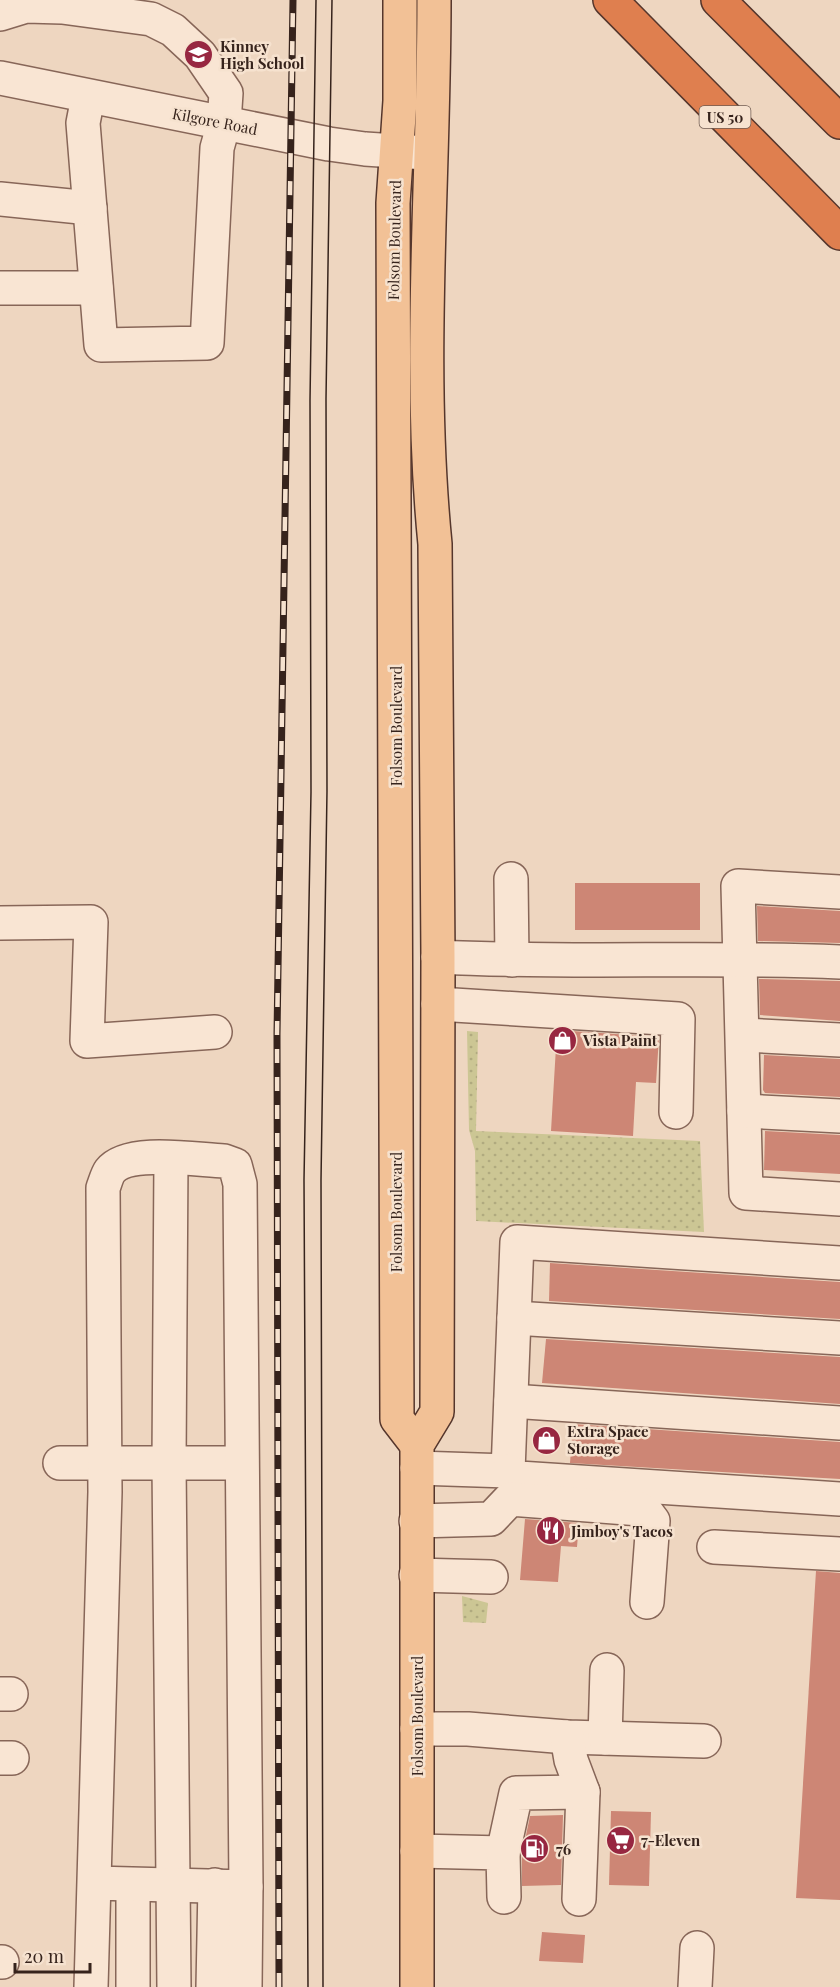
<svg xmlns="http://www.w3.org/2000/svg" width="840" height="1987" font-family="'Playfair Display',serif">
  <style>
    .grass { fill: url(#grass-dots) }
    .building { fill: #cd8675 }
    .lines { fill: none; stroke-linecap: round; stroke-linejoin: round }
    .minor-casing { stroke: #876658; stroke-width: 36 }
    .major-casing { stroke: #55362c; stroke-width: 36 }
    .highway-casing { stroke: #55362c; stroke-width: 36 }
    .minor { stroke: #f9e5d3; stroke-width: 33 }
    .major { stroke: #f2c196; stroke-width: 33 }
    .highway { stroke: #df7f4f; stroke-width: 33 }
    .tram { stroke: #36231c; stroke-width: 1.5 }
    .rail-casing { stroke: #36231c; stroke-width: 7 }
    .rail { stroke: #f6e2cf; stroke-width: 4.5; stroke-dasharray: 14; stroke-linecap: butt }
    .labels { text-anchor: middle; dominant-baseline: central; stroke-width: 5; stroke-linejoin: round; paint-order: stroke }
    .shield { fill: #f6e2cf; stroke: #705c52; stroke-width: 1.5 }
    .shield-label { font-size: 14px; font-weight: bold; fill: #36231c }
    .poi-label { font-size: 15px; font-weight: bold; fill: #36231c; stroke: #f6e2cf; text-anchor: start }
    .street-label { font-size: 15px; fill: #36231c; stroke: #f6e2cf }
  </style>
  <defs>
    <pattern id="grass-dots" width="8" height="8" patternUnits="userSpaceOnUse" patternTransform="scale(1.5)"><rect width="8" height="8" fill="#ccc694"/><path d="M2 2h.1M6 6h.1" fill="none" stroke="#b0aa7f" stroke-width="1.8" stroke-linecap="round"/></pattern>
  </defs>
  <rect width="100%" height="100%" fill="#eed6c0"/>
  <g class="grass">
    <polygon points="467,1031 478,1032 476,1131 700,1141 704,1232 476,1221 475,1151 469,1130"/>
    <polygon points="462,1596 488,1603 486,1623 463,1622"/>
  </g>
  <g class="building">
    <rect x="575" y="883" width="125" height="47"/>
    <polygon points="757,906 840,911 840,943 758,941"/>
    <polygon points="759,979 840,981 840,1021 760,1015"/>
    <polygon points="557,1030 659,1037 656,1083 636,1082 633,1136 551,1131"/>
    <polygon points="764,1055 840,1059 840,1097 765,1093 763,1090"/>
    <polygon points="765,1131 840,1135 840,1174 764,1170"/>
    <polygon points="550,1263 840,1282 840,1319 549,1301"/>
    <polygon points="546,1339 840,1357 840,1404 542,1383"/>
    <polygon points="573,1424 840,1442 840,1479 570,1463"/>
    <polygon points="525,1519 579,1523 577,1547 561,1546 558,1582 520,1580"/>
    <polygon points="816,1571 840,1573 840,1900 796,1898"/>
    <polygon points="611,1811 651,1812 649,1886 609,1885"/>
    <polygon points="563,1815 561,1885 522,1886 522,1855 530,1816"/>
    <polygon points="542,1932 585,1935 583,1963 539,1961"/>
  </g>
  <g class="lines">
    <defs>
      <g id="minor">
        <polyline points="0,14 26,6 62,7 151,19 173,30 200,55 226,93 224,123 217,148 207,343 101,345 83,123 88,97"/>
        <polyline points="0,78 329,144 365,149 426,153"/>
        <polyline points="0,199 90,208"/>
        <polyline points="0,288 96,288"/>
        <polyline points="511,879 512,960"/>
        <polyline points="840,892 738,886 746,1193 840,1199"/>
        <polyline points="0,923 91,922 87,1041 215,1032"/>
        <path d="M438 957C572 964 706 956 840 962"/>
        <polyline points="438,1004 678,1019 676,1112"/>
        <polyline points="743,1035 840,1040"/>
        <polyline points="744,1111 840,1116"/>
        <polyline points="171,1159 169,1463 174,1987"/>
        <polyline points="514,1318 840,1338"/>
        <polyline points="511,1401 840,1423"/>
        <polyline points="60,1463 241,1463"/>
        <polyline points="417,1468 508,1471 517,1242 840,1263"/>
        <polyline points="508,1471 519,1478 840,1499"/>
        <polyline points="416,1521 491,1519 510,1499 640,1509 647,1513 653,1521 647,1602"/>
        <polyline points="714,1547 840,1554"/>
        <polyline points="416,1575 491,1577"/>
        <polyline points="0,1694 11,1694"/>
        <polyline points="417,1729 468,1729 567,1737 704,1741"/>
        <polyline points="567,1737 571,1760 583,1792 579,1899"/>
        <polyline points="605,1738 607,1670"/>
        <polyline points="0,1758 12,1758"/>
        <polyline points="417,1851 503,1853 504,1897"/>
        <polyline points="503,1853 516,1793 583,1792"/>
        <polyline points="133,1885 133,1987"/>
        <polyline points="0,1962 2,1962"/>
        <path d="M91 1987 105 1492 103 1188C105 1183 107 1175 110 1171 128 1148 197 1160 224 1161L235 1165 240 1184 246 1887 94 1883"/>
        <polyline points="213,1987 215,1885"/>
        <polyline points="245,1987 246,1887"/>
        <polyline points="695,1987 697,1948"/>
      </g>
      <g id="major">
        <polyline points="400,0 400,101 393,203 397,1419 417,1445"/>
        <path d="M417 1987V1445L437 1412 438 957 435 544C417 363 434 181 434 0"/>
      </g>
      <g id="highway">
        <polyline points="610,0 840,233"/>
        <polyline points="718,0 840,122"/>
      </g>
    </defs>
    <use href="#minor" class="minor-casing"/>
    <use href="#major" class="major-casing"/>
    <use href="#highway" class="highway-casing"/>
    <use href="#minor" class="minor"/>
    <use href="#major" class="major"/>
    <use href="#highway" class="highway"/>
    <g class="tram">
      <polyline points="308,1987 304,1180 311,792 310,400 316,0"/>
      <polyline points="323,1987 321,1180 327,791 326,399 332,0"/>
    </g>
    <defs>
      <polyline id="rail" points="279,1987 277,1034 293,0"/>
    </defs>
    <use href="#rail" class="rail-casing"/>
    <use href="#rail" class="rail"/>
  </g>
  <defs>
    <symbol id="school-disc" viewBox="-11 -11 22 22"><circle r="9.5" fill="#972741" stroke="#f6e2cf"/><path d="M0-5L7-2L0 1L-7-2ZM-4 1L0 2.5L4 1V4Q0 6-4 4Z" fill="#fff"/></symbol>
    <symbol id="shop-disc" viewBox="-11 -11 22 22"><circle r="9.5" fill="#972741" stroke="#f6e2cf"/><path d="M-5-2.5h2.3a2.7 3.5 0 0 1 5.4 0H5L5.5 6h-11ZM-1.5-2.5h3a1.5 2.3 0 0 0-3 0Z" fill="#fff"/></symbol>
    <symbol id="restaurant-disc" viewBox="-11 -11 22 22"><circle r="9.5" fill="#972741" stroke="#f6e2cf"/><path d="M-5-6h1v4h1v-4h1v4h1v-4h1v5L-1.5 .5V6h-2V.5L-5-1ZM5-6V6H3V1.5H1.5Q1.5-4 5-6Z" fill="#fff"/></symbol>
    <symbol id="supermarket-disc" viewBox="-11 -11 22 22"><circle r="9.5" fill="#972741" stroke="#f6e2cf"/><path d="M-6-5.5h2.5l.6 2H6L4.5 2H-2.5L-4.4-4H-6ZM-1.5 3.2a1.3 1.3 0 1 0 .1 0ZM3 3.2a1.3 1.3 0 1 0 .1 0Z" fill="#fff"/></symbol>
    <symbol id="fuel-disc" viewBox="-11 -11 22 22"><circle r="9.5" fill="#972741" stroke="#f6e2cf"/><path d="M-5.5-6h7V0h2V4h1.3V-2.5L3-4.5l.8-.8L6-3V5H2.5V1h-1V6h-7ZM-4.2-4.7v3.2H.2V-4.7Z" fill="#fff"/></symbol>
  </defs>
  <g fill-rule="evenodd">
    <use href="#school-disc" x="182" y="38" width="33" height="33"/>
    <use href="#shop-disc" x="546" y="1024" width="33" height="33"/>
    <use href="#shop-disc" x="530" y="1424" width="33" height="33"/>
    <use href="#restaurant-disc" x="534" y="1514" width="33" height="33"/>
    <use href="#supermarket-disc" x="604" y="1824" width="33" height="33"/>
    <use href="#fuel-disc" x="518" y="1832" width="33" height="33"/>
  </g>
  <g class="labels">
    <rect class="shield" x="699.5" y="106" width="51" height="22" rx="4.5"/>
    <g class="shield-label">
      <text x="725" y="117">US 50</text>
    </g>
    <g class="poi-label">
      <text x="220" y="46">Kinney<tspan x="220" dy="17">High School</tspan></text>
      <text x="583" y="1040">Vista Paint</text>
      <text x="567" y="1431">Extra Space<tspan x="567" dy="17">Storage</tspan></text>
      <text x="571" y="1531">Jimboy's Tacos</text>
      <text x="641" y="1840">7-Eleven</text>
      <text x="556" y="1849">76</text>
    </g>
    <g class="street-label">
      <text transform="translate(215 121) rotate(11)">Kilgore Road</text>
      <text transform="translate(394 240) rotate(-89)">Folsom Boulevard</text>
      <text transform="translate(396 726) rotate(-90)">Folsom Boulevard</text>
      <text transform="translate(396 1212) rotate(-90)">Folsom Boulevard</text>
      <text transform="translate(417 1716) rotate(-90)">Folsom Boulevard</text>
    </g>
  </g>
  <path d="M15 1963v9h75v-9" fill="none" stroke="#36231c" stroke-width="3"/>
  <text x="24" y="1963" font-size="18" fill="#36231c" stroke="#f6e2cf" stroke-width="4.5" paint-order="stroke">20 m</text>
</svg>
